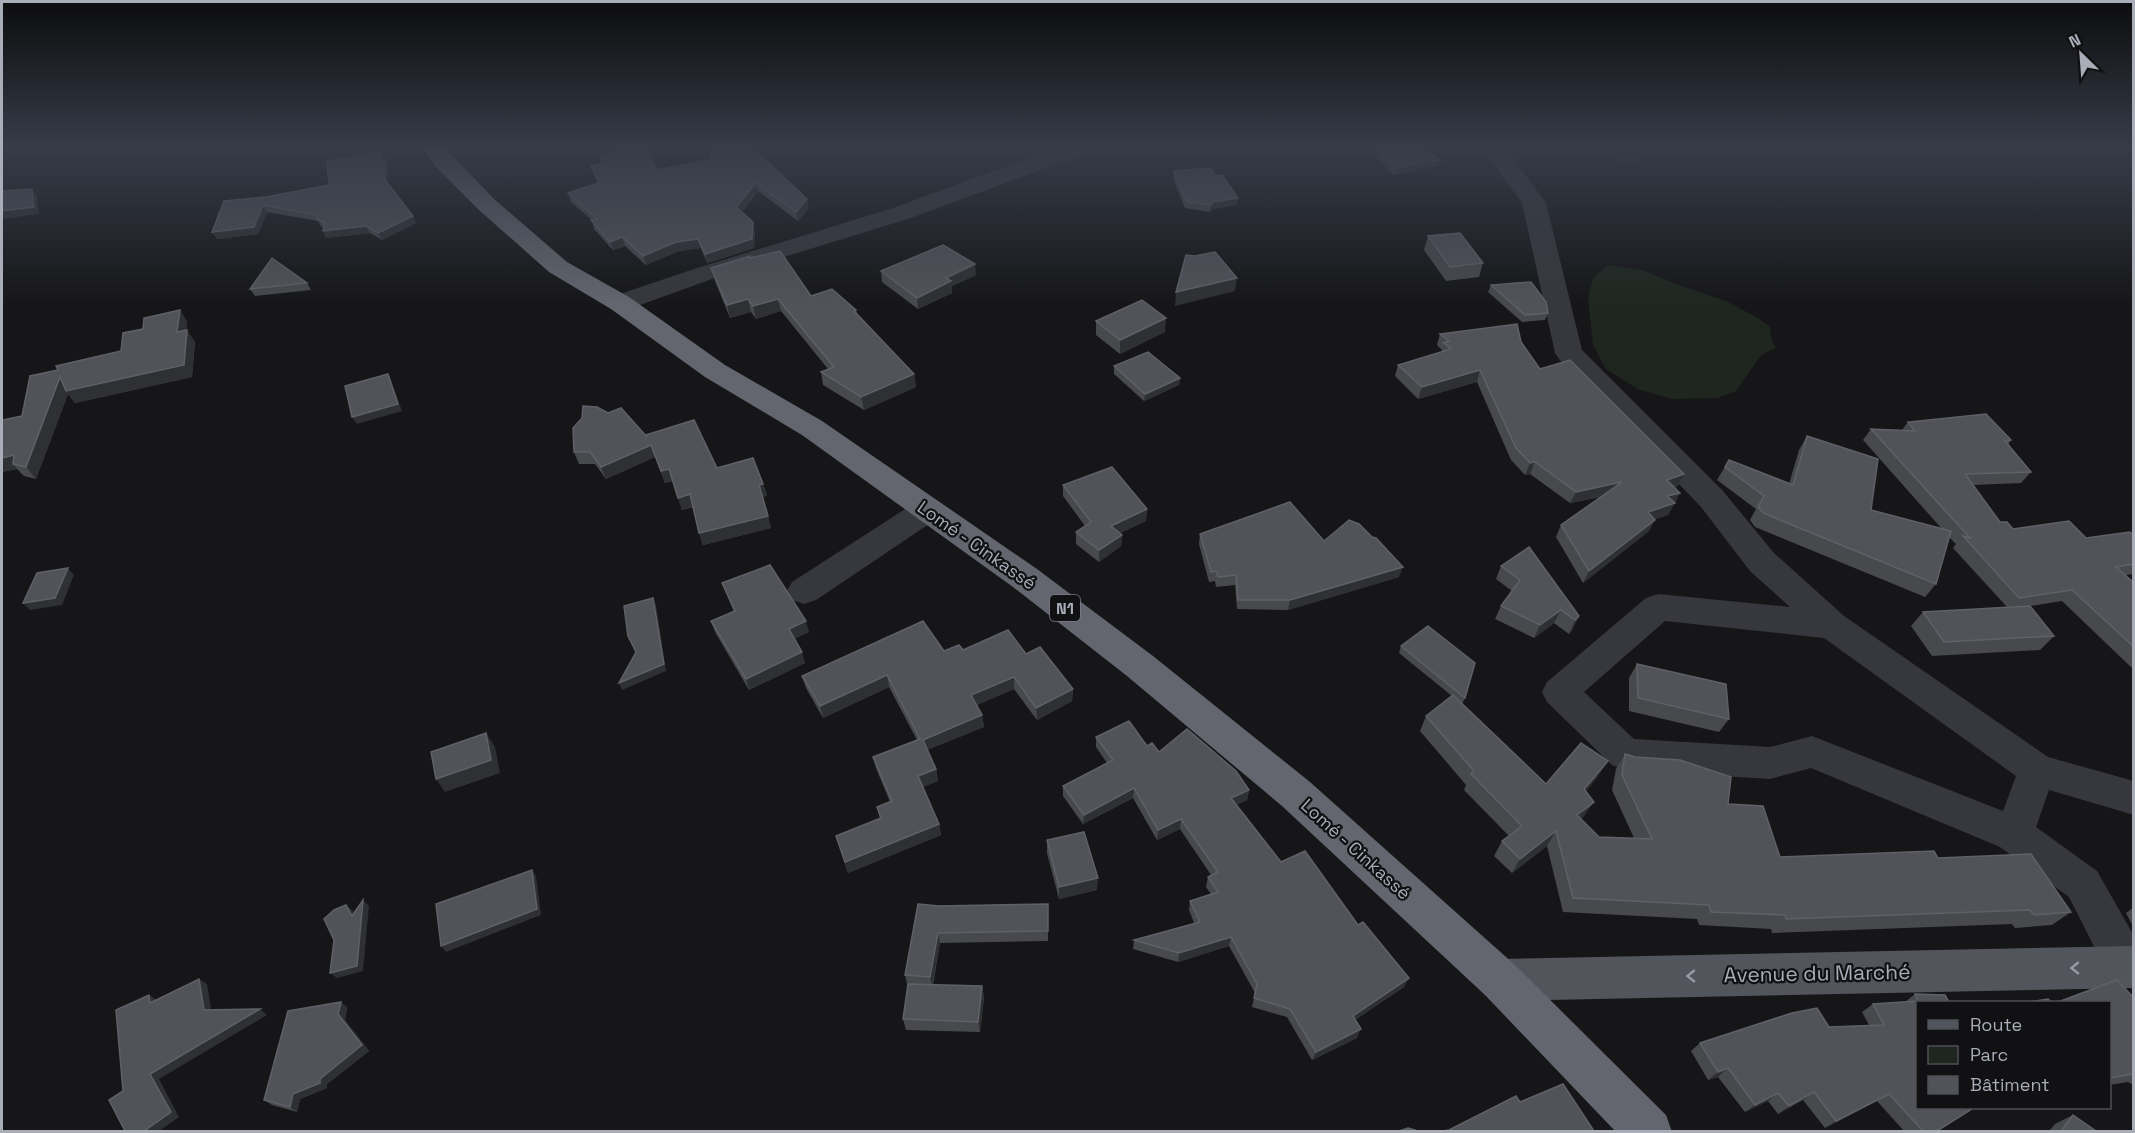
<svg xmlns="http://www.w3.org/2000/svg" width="2135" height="1133" font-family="'Space Grotesk',sans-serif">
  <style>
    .green { fill: #1e261f }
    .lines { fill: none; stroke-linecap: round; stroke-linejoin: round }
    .minor { fill: #37383d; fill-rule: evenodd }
    .major { fill: #53555c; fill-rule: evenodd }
    .highway { fill: #63666e; fill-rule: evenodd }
    .wall { fill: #47494d }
    .shaded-wall { fill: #2f3033 }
    .building { fill: #525359; stroke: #5f6168; stroke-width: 1.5 }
    .oneway { stroke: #979ba6 }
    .labels { text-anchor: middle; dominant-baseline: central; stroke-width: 4.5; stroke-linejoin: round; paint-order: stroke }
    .shield { fill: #111113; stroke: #7b7e86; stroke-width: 1.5 }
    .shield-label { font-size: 16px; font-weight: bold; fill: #a8adb8 }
    .street-label { font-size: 18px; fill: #a8adb8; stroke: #111113 }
    .near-street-label { font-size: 21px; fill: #a8adb8; stroke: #111113 }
  </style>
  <rect width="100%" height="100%" fill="#161618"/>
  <g class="green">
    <path d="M1599 147H1657C1646 152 1642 154 1639 166L1631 169Z"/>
    <polygon points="1608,265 1645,271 1675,284 1726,301 1758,318 1770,327 1771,338 1776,348 1761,355 1736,391 1717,398 1672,399 1638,389 1606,369 1593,345 1588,299 1593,278"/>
  </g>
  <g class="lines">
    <g class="minor">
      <polygon points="1059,147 1092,147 1089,152 911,218 712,279 629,309 620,311 611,309 607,303 611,297 694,269 893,208"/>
      <path d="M1476 147 1506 149 1546 203 1582 350 1723 491 1774 553 1844 616 2048 757 2134 781V815L2049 790 2036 827 2097 871 2134 936V985L2127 988 2112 982 2069 897 2000 847 1811 768 1770 779 1625 770 1612 765 1547 702 1542 692 1547 682 1646 598 1658 594 1790 607 1750 571 1701 507 1559 359 1555 353 1522 203 1490 159ZM1665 621 1824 638 2016 776 2003 811 1812 736 1770 747 1634 739 1584 692Z"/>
      <polygon points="927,499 938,502 943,510 938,518 816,600 804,604 792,600 787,591 792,582 916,502"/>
    </g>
    <polygon class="major" points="2134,946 2134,988 1500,1001 1485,995 1478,980 1485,965 1500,959"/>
    <polygon class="highway" points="421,147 444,147 494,199 567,262 629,297 725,365 822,421 1037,569 1153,656 1310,782 1515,965 1666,1115 1672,1132 1616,1132 1485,995 1282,806 1127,676 1013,587 802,435 705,377 611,309 549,272 478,209 438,169"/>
  </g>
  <g class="wall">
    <polygon points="1367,147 1427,147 1426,150 1438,166 1394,175"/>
    <polygon points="710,152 809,208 798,221 758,191 742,212 755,231 754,248 707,263 701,248 679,251 646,265 625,246 613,250 594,229 592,220 571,202 568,193 598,184 591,166 602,164 600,155 657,170 711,159"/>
    <polygon points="383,158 383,160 385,160 388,167 388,184 413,216 416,223 382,240 370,233 326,238 323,231 324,228 321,226 318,221 267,212 258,234 217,239 212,232 266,197 329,185"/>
    <polygon points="1174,171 1215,176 1237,205 1212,209 1210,212 1185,208 1173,178"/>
    <polygon points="1428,236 1483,263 1479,277 1446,281 1424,250"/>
    <polygon points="750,256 751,258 811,296 856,310 857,314 914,374 916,387 864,410 823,385 821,372 828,369 781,311 756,319 751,312 730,318 715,281 711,268"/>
    <polygon points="881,271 976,275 952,286 952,293 918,309 882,282"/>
    <polygon points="307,283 311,290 255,296 250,289"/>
    <polygon points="1491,285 1548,313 1545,320 1522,322 1488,292"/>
    <polygon points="180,310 187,322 186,330 195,342 192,377 75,403 68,394 36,479 24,476 17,469 2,472 22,416 58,370 121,351 143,329"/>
    <polygon points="1096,321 1165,332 1120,354 1096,335"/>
    <polygon points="1440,334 1521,342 1540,369 1678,486 1674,487 1680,493 1668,515 1655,519 1649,531 1583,583 1556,537 1561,525 1601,497 1570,503 1530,474 1525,475 1511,460 1477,382 1418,399 1395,376 1398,365 1441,352 1442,350 1437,345"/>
    <polygon points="1114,366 1180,378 1179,385 1144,401 1114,374"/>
    <polygon points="1908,422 2011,440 2008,445 2031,472 2021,483 1973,485 2000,522 2013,529 2086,538 2133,535 2133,574 2126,575 2133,582 2133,669 2062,601 2030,606 2054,636 2040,650 1932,656 1911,626 1923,612 2007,607 1953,548 1956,544 1949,537 1936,584 1925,597 1755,527 1750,520 1756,509 1717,480 1729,460 1789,484 1799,450 1807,436 1871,510 1942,529 1863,440 1871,429 1902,430"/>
    <polygon points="647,437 717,468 763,484 767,495 763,497 771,528 703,545 699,533 693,507 682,510 673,481 665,483 655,457 606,479 595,464 579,464 574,452"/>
    <polygon points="1063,485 1147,509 1146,521 1120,533 1122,535 1121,546 1099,562 1076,544 1076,532 1085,526 1063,496"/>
    <polygon points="1200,534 1324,541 1399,577 1288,610 1237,609 1235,585 1216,587 1215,581 1209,582 1199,544"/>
    <polygon points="1501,566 1579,616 1572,630 1569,634 1554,623 1534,638 1495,619 1501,606 1512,591 1496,579"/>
    <polygon points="722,583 809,632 794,639 805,663 749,690 715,632 711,621 734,612"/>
    <polygon points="1401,646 1465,698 1462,704 1546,784 1598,776 1586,791 1584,816 1581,819 1599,837 1634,838 1612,790 1616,769 1625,754 1728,804 1780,857 1938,858 2071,912 2052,925 2015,928 2012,924 1772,933 1771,929 1699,925 1697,919 1563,912 1547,846 1512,873 1494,856 1502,841 1509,836 1464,790 1466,785 1420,731 1426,716 1452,696 1399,653"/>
    <polygon points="963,650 1073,689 1072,701 1037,720 1014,689 977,705 982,715 984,727 927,750 936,769 938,781 923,787 939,824 941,835 848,873 836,836 880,819 877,807 890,802 876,768 873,757 917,740 889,687 823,718 806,688 802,676 944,651"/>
    <polygon points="1637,664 1729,719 1719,732 1629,711 1629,678"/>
    <polygon points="1096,737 1147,746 1159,752 1249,790 1247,800 1236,805 1281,862 1358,925 1404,987 1355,1020 1357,1038 1312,1060 1287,1017 1252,1007 1255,993 1229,946 1178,962 1133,949 1134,940 1194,923 1189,910 1190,901 1211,894 1206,887 1208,877 1211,875 1180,829 1157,840 1133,798 1083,824 1063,796 1063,786 1107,763 1096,747"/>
    <polygon points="1047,840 1097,890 1059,899 1047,853"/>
    <polygon points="1048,904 1048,941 940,943 933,985 982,986 984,997 980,1032 906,1030 903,1019 910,984 907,984 905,975 939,906"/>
    <polygon points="2133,908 2133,926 2126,913"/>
    <polygon points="1915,994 1945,995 1937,1131 1904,1131 1877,1101 1825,1128 1803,1100 1778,1114 1768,1101 1745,1112 1718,1077 1708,1080 1691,1051 1700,1043 1829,1027 1869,1025 1862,1012 1873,1004 1905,1002"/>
    <polygon points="2133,997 2133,1085 2128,1082 2109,1085 2109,1002"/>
    <polygon points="347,1007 345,1020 369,1051 327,1084 327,1088 300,1099 297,1112 272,1105 264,1100"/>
    <polygon points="2073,1115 2096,1131 2049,1131 2055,1124"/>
  </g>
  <g class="shaded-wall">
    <polygon points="385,160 388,167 388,187 385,180"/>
    <polygon points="1440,160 1438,166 1394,175 1396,168"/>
    <polygon points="756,183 758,191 738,216 736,207"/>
    <polygon points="32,189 37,196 39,214 2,219 2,211"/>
    <polygon points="1238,198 1237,205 1212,209 1210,212 1211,205 1213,202"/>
    <polygon points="807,199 809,208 798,221 796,212"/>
    <polygon points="263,205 267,212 258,234 217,239 212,232"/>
    <polygon points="413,216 416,223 382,240 378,233"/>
    <polygon points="753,222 755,231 754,248 707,263 705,254"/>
    <polygon points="366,226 370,233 326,238 323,231"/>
    <polygon points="622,237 625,246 613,250 610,242"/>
    <polygon points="698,239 701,248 679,251 646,265 643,256 676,242"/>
    <polygon points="975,264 976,275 952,286 952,293 918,309 917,298 946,278"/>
    <polygon points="1237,278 1235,291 1175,306 1176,292"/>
    <polygon points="748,299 751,312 730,318 727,305"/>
    <polygon points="778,299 781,311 756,319 753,306"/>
    <polygon points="180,310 187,322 185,343 177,332"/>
    <polygon points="1166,318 1165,332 1120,354 1120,340"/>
    <polygon points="187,330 195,342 192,377 75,403 68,394 36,479 26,467 60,377"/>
    <polygon points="1480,370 1477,382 1418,399 1422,387"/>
    <polygon points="388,374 391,381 402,411 357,424 352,417"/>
    <polygon points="914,374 916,387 864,410 861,397"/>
    <polygon points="1180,378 1179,385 1144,401 1145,394"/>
    <polygon points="651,445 655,457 606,479 601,467"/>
    <polygon points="14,455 13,464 17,469 2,472 2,458"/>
    <polygon points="1535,462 1530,474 1525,475 1530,463"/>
    <polygon points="669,469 673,481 665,483 661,471"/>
    <polygon points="1684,474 1678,486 1661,492 1667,480"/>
    <polygon points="1622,482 1617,493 1570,503 1576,492"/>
    <polygon points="763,484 767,495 762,497 759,485"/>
    <polygon points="1680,493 1668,515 1641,523 1648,512 1667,496"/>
    <polygon points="690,494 694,506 682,510 678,498"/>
    <polygon points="1147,509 1146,521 1110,538 1111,526"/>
    <polygon points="768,516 771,528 703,545 699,533"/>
    <polygon points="1655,520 1649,531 1583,583 1589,571"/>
    <polygon points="1122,535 1121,546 1099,562 1099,550"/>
    <polygon points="1403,567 1399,577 1288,610 1290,600"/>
    <polygon points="68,568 74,575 62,605 30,610 23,603"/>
    <polygon points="653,598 656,605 666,671 622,690 619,683 664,664"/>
    <polygon points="1561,610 1554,623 1534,638 1540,625"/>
    <polygon points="1579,616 1572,630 1569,634 1575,620"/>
    <polygon points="806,621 809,632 792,640 789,629"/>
    <polygon points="802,652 805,663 749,690 746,679"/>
    <polygon points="887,675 889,687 823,718 820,706"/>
    <polygon points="1014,677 1014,689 972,707 971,695"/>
    <polygon points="1073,689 1072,701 1037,720 1036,708"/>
    <polygon points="982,715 984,727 924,751 923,740"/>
    <polygon points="486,733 495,747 500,773 445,792 436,779"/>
    <polygon points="1608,761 1598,776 1575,804 1584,789"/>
    <polygon points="936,769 938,781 920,788 918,776"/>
    <polygon points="1134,788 1133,798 1083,824 1084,815"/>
    <polygon points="1249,790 1247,800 1229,808 1231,798"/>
    <polygon points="1594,802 1584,816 1568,830 1577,815"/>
    <polygon points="1181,819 1180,829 1157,840 1158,830"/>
    <polygon points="939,824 941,835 848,873 845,862"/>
    <polygon points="1556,831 1547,846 1512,873 1520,859"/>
    <polygon points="532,870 536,876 541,915 446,952 441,946"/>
    <polygon points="1098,878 1097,890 1059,899 1059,887"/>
    <polygon points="363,900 369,906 363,971 337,978 330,973"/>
    <polygon points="346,905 353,911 358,922 352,916"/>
    <polygon points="938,933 940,943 932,986 930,977"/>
    <polygon points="1231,937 1229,946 1178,962 1179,953"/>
    <polygon points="1409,978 1404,987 1349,1024 1353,1016"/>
    <polygon points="199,979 207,984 212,1015 204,1010"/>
    <polygon points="982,986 984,997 980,1032 978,1022"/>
    <polygon points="149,995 157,1000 150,1003"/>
    <polygon points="341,1002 347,1007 345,1020 369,1051 327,1084 327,1088 300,1099 297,1112 290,1107 293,1094 320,1079"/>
    <polygon points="260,1009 267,1015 159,1079 179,1117 159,1131 144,1131 150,1074"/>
    <polygon points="1361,1029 1357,1038 1312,1060 1316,1052"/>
    <polygon points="1728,1068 1718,1077 1708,1080 1718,1072"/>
    <polygon points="1814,1092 1803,1100 1778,1114 1789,1106"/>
    <polygon points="1778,1093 1768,1101 1745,1112 1755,1105"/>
    <polygon points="1889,1094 1877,1101 1825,1128 1836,1121"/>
  </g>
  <g class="building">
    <polygon points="633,147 646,147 657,170 714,159 710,152 729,147 752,147 807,199 796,212 756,183 736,207 753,222 752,239 705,254 698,239 676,242 643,256 622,237 610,242 591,220 597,219 568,193 599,183 591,166 603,163 600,155"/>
    <polygon points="1375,147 1422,147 1440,160 1396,168"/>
    <polygon points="380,151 381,161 385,160 385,180 413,216 378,233 366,226 323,231 325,223 317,219 317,215 263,205 254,227 212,232 224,201 266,197 329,185 327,162"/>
    <polygon points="1211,168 1215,176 1222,175 1238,198 1213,202 1211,205 1186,201 1174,171"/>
    <polygon points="32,189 34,207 2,211 2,191"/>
    <polygon points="1460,233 1483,263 1450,267 1428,236"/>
    <polygon points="943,245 975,264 946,278 951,281 917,298 881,271"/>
    <polygon points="780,251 811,296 832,289 856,310 854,311 914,374 861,397 821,372 834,367 778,299 753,306 748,299 727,305 711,268 750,256 750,258"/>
    <polygon points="1215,252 1237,278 1176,292 1186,255 1195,256"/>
    <polygon points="272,258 307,283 250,289"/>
    <polygon points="1531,282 1546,302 1548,313 1525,315 1491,285"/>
    <polygon points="1142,300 1166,318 1120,340 1096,321"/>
    <polygon points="180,310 177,332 187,330 184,365 66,391 60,377 26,467 13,464 14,455 2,458 2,420 22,416 30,376 58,370 56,366 121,351 123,333 143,329 144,318"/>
    <polygon points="1517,324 1521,342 1540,369 1570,360 1684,474 1667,480 1680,493 1667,496 1675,503 1648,512 1655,520 1589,571 1561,525 1622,482 1576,492 1535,462 1530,463 1516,448 1480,370 1422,387 1398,365 1451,349 1444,343 1449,341 1440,334"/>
    <polygon points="1148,352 1180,378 1145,394 1114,366"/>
    <polygon points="388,374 398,404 352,417 345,386"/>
    <polygon points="583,406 597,407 608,413 621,408 647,437 646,435 694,420 717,468 753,458 763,484 759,485 768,516 699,533 690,494 678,498 669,469 661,471 651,445 601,467 590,452 574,452 573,428 582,418"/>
    <polygon points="1986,414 2011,440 2005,441 2031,472 1965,474 2000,522 2007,522 2013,529 2069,521 2086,538 2130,532 2133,535 2133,564 2116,567 2133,582 2133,646 2072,590 2019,598 1963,536 1970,538 1871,429 1915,431 1908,422"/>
    <polygon points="1807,436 1878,459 1871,510 1951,531 1936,584 1763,513 1758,507 1764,496 1725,467 1729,460 1793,485"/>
    <polygon points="1112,467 1147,509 1111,526 1122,535 1099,550 1076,532 1091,522 1063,485"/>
    <polygon points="1290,502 1324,541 1349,520 1359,524 1372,537 1376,538 1403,567 1290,600 1238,600 1236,575 1218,577 1216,571 1211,572 1200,534"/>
    <polygon points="1529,547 1579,616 1575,620 1561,610 1540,625 1501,606 1520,580 1501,566"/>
    <polygon points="770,565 806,621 789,629 802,652 746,679 711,621 735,611 722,583"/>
    <polygon points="68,568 55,598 23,603 37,573"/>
    <polygon points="653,598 664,664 619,683 636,652 628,636 624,606"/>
    <polygon points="2030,606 2054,636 1944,642 1923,612"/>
    <polygon points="923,621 944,651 959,645 963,650 1008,630 1026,654 1040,647 1073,689 1036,708 1014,677 971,695 982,715 923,740 936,769 918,776 939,824 845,862 836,836 881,818 877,807 892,801 873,757 920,739 887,675 820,706 802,676"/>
    <polygon points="1428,626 1475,663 1465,698 1401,646"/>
    <polygon points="1637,664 1726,684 1729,719 1638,698"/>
    <polygon points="1453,695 1546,784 1581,743 1608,761 1584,789 1594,802 1577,815 1599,837 1652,839 1622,775 1625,754 1635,757 1680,760 1731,777 1728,804 1763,806 1780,857 1934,851 1938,858 2031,854 2071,912 2034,915 2030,910 1786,919 1785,915 1711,912 1709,905 1573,898 1556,831 1520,859 1502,841 1522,826 1471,774 1474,771 1426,716"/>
    <polygon points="1129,721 1147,746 1152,743 1159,752 1187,729 1236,771 1249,790 1231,798 1281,862 1305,851 1358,925 1363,922 1409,978 1353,1016 1361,1029 1316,1052 1290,1009 1254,998 1257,984 1231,937 1179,953 1134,940 1200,922 1190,901 1218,892 1208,877 1218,872 1181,819 1158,830 1134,788 1084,815 1063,786 1113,760 1096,737"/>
    <polygon points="486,733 491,760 436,779 431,752"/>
    <polygon points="1084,832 1098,878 1059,887 1047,840"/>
    <polygon points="532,870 537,909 441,946 436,904"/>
    <polygon points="363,900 357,966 330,973 334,940 324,919 334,910 346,905 352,916"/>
    <polygon points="918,904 939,906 1048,904 1048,931 938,933 930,977 905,975"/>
    <polygon points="199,979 204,1010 260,1009 150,1074 171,1112 144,1131 125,1131 109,1100 123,1091 116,1010 149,995 150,1003"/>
    <polygon points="2117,980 2133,997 2133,1074 2109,1078 2109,1002 2058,1002"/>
    <polygon points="908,984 982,986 978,1022 903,1019"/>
    <polygon points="1915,994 1945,995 1949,1002 1917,1002 1917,1107 1975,1107 1937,1131 1923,1131 1889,1094 1836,1121 1814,1092 1789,1106 1778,1093 1755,1105 1728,1068 1718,1072 1700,1043 1792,1013 1817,1008 1829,1027 1884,1025 1873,1004 1918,1001"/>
    <polygon points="2048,999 2051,1002 2028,1002"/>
    <polygon points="341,1002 338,1014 362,1045 320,1079 320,1083 293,1094 290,1107 264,1100 288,1011"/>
    <polygon points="1563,1084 1594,1131 1442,1131 1443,1131 1449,1130 1516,1096 1520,1102"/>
    <polygon points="2073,1115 2096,1131 2061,1131"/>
    <polygon points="1408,1128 1418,1131 1398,1131 1399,1131"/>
  </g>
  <defs><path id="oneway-chevron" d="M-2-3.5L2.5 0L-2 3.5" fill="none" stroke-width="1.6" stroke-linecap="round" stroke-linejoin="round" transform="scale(1.5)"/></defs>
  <g class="oneway">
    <use href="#oneway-chevron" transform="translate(2075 968) rotate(179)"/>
    <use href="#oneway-chevron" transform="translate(1691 976) rotate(179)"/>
  </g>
  <linearGradient id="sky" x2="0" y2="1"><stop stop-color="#0c0c0d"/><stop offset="0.48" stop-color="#363c48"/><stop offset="1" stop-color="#363c48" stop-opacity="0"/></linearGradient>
  <rect width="2135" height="306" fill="url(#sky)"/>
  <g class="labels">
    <rect class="shield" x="1050" y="595" width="30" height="26" rx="4.5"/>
    <g class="shield-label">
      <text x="1065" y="608">N1</text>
    </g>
    <g class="street-label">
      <text transform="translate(977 545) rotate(35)">Lomé - Cinkassé</text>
      <text transform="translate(1356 849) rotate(42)">Lomé - Cinkassé</text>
    </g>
    <g class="near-street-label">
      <text transform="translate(1817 973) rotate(-1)">Avenue du Marché</text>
    </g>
  </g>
  <rect width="2135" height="1133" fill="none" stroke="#a8adb8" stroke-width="6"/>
  <rect x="1916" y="1001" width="195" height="108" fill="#111113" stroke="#4d4f55" stroke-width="1.5"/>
  <rect x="1928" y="1020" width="30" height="9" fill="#53555c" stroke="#4d4f55" stroke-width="1.5"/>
  <text x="1970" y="1031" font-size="18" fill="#a8adb8">Route</text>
  <rect x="1928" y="1046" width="30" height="18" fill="#1e261f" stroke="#4d4f55" stroke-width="1.5"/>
  <text x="1970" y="1061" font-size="18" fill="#a8adb8">Parc</text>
  <rect x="1928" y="1076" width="30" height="18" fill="#525359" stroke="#4d4f55" stroke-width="1.5"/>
  <text x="1970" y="1091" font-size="18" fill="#a8adb8">Bâtiment</text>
  <g transform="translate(2081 54) rotate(335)" stroke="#111113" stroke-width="4.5" paint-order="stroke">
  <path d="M0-4.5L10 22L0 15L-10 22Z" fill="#a8adb8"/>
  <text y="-9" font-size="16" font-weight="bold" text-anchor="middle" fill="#a8adb8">N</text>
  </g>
</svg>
